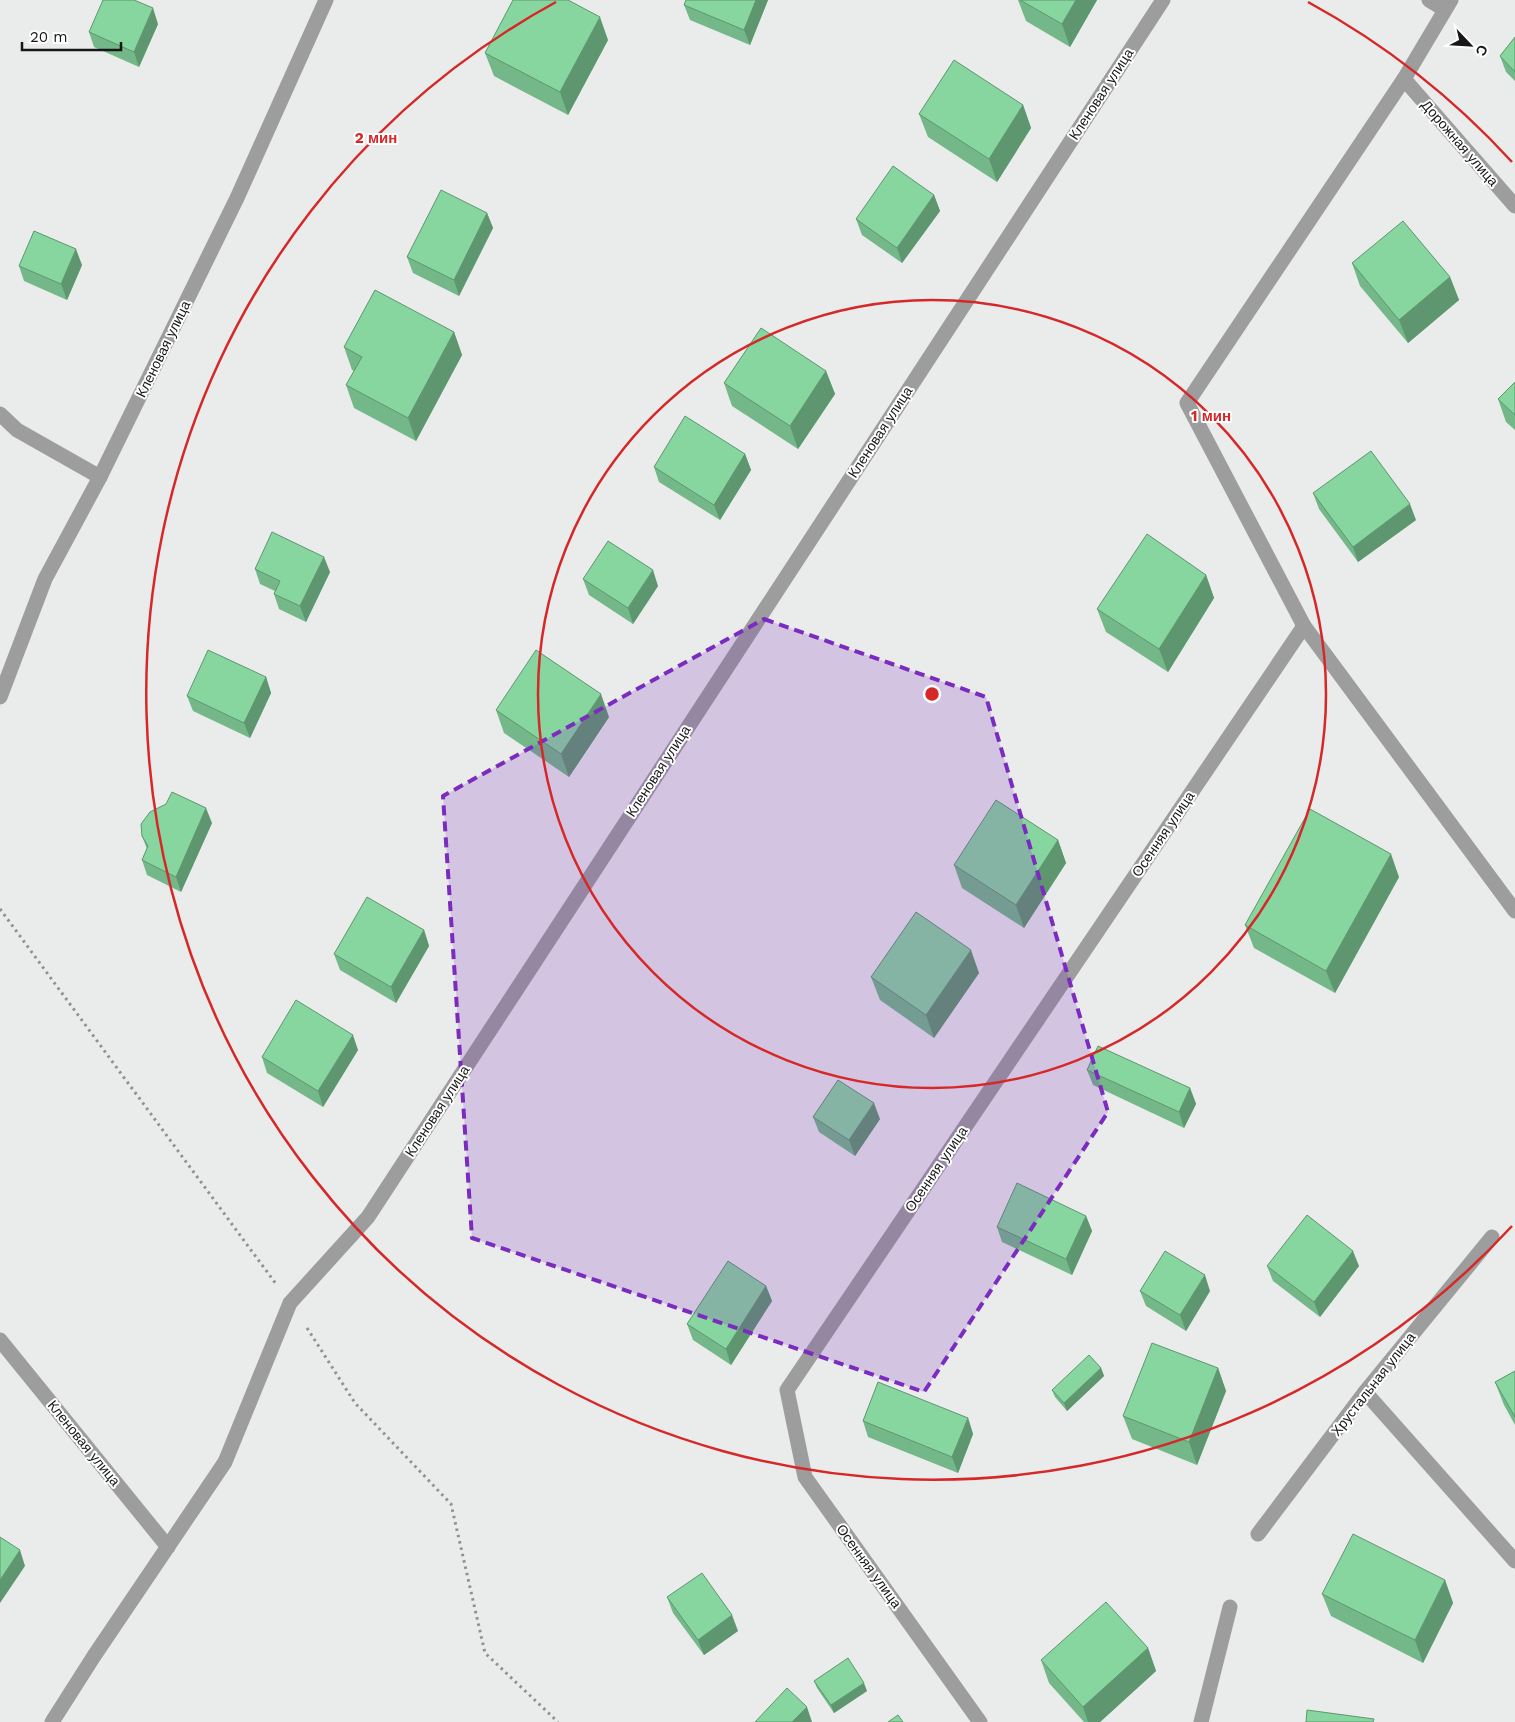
<svg xmlns="http://www.w3.org/2000/svg" width="1515" height="1722" font-family="'Work Sans',sans-serif">
  <style>
    .lines { fill: none; stroke-linecap: round; stroke-linejoin: round }
    .path { stroke: #909290; stroke-width: 3; stroke-dasharray: 2.5 4; stroke-linecap: butt }
    .street { stroke: #9c9d9c; stroke-width: 15 }
    .wall { fill: #74b889 }
    .shaded-wall { fill: #5e966f }
    .building { fill: #87d69f; stroke: #5e966f }
    .marked { fill: #7b2cbf; fill-opacity: 0.2; stroke: #7b2cbf; stroke-width: 4; stroke-dasharray: 10 6; stroke-linejoin: round }
    .ring { fill: none; stroke: #d62828; stroke-width: 2.5 }
    .labels { text-anchor: middle; dominant-baseline: central; stroke-width: 4; stroke-linejoin: round; paint-order: stroke }
    .street-label { font-size: 14px; fill: #161716; stroke: #fff }
    .centre { fill: #d62828; stroke: #fff; stroke-width: 2.5 }
    .ring-label { font-size: 15px; text-anchor: middle; font-weight: bold; fill: #d62828; stroke: #fff; stroke-width: 4; stroke-linejoin: round; paint-order: stroke }
  </style>
  <rect width="100%" height="100%" fill="#e9ecea"/>
  <g class="lines">
    <g class="path">
      <polyline points="0,909 276,1284"/>
      <polyline points="307,1328 355,1403 451,1504 485,1653 558,1722"/>
    </g>
    <g class="street">
      <polyline points="1429,0 1444,9"/>
      <polyline points="1451,0 1404,79 1187,403 1304,626 1515,911"/>
      <polyline points="1404,79 1515,206"/>
      <polyline points="0,414 17,430 100,477"/>
      <polyline points="0,697 45,579 100,477 237,198 326,0"/>
      <polyline points="0,1340 168,1547"/>
      <polyline points="1365,1392 1515,1561"/>
      <polyline points="1258,1534 1365,1392 1492,1237"/>
      <polyline points="52,1722 94,1656 225,1462 290,1303 368,1217 1163,0"/>
      <polyline points="980,1722 805,1477 787,1390 1304,626"/>
      <polyline points="1201,1722 1230,1607"/>
    </g>
  </g>
  <g class="wall">
    <polygon points="686,0 768,0 750,45 690,20 684,5"/>
    <polygon points="1018,0 1097,0 1070,47 1026,21"/>
    <polygon points="158,24 139,67 94,47 89,32"/>
    <polygon points="1515,37 1515,81 1506,72 1500,56"/>
    <polygon points="608,40 568,115 494,76 485,53"/>
    <polygon points="1023,105 1031,128 997,182 928,137 919,114"/>
    <polygon points="934,195 940,211 902,263 862,235 856,219"/>
    <polygon points="487,213 493,228 459,296 413,273 407,257"/>
    <polygon points="1352,263 1450,277 1459,300 1408,343 1360,286"/>
    <polygon points="82,265 67,300 24,281 19,266"/>
    <polygon points="454,332 462,355 416,441 354,408 346,385 354,371 352,370 344,347"/>
    <polygon points="826,371 835,394 798,449 732,406 724,383"/>
    <polygon points="1515,382 1515,430 1506,422 1498,399"/>
    <polygon points="745,454 751,470 720,520 659,482 654,467"/>
    <polygon points="1313,493 1416,520 1358,562 1319,509"/>
    <polygon points="255,569 330,572 306,622 279,609 274,594 275,591 260,584"/>
    <polygon points="1206,575 1214,598 1168,672 1106,632 1097,609"/>
    <polygon points="583,579 658,586 633,624 589,595"/>
    <polygon points="266,677 271,693 250,738 193,711 187,696"/>
    <polygon points="496,710 609,717 569,777 504,733"/>
    <polygon points="212,823 181,892 147,875 142,860 147,849 142,836"/>
    <polygon points="1058,840 1066,863 1024,928 962,888 954,865"/>
    <polygon points="1399,877 1335,993 1254,948 1245,925"/>
    <polygon points="424,930 429,946 396,1003 340,970 334,954"/>
    <polygon points="979,973 934,1038 880,1000 871,977"/>
    <polygon points="358,1050 323,1107 267,1073 262,1057"/>
    <polygon points="1087,1070 1190,1088 1196,1104 1184,1128 1093,1085"/>
    <polygon points="813,1117 880,1119 855,1156 819,1132"/>
    <polygon points="1086,1216 1092,1231 1072,1275 1002,1242 997,1227"/>
    <polygon points="1267,1266 1359,1266 1320,1317 1273,1281"/>
    <polygon points="766,1286 772,1301 731,1365 693,1340 687,1324"/>
    <polygon points="1140,1291 1210,1291 1186,1331 1146,1306"/>
    <polygon points="1101,1368 1104,1376 1067,1411 1055,1397 1052,1390"/>
    <polygon points="1218,1368 1226,1391 1197,1465 1132,1439 1123,1416"/>
    <polygon points="1515,1371 1515,1425 1504,1405 1495,1382"/>
    <polygon points="968,1418 973,1434 958,1473 868,1437 863,1421"/>
    <polygon points="1445,1580 1453,1603 1423,1663 1331,1616 1322,1594"/>
    <polygon points="667,1597 738,1631 704,1655 673,1613"/>
    <polygon points="1148,1648 1156,1671 1100,1722 1084,1722 1049,1683 1041,1660"/>
    <polygon points="814,1681 867,1691 834,1713 817,1688"/>
  </g>
  <g class="shaded-wall">
    <polygon points="756,0 768,0 750,45 744,30"/>
    <polygon points="1076,0 1097,0 1070,47 1062,24"/>
    <polygon points="153,8 158,24 139,67 134,52"/>
    <polygon points="600,17 608,40 568,115 560,92"/>
    <polygon points="1023,105 1031,128 997,182 989,159"/>
    <polygon points="934,195 940,211 902,263 897,248"/>
    <polygon points="487,213 493,228 459,296 454,280"/>
    <polygon points="76,249 82,265 67,300 61,284"/>
    <polygon points="1450,277 1459,300 1408,343 1399,320"/>
    <polygon points="454,332 462,355 416,441 408,418"/>
    <polygon points="826,371 835,394 798,449 790,426"/>
    <polygon points="745,454 751,470 720,520 714,505"/>
    <polygon points="1410,504 1416,520 1358,562 1353,547"/>
    <polygon points="324,557 330,572 306,622 300,606"/>
    <polygon points="653,570 658,586 633,624 628,608"/>
    <polygon points="1206,575 1214,598 1168,672 1159,649"/>
    <polygon points="266,677 271,693 250,738 244,723"/>
    <polygon points="601,694 609,717 569,777 561,754"/>
    <polygon points="206,808 212,823 181,892 176,877"/>
    <polygon points="1058,840 1066,863 1024,928 1016,905"/>
    <polygon points="1391,854 1399,877 1335,993 1326,971"/>
    <polygon points="424,930 429,946 396,1003 391,987"/>
    <polygon points="971,950 979,973 934,1038 926,1015"/>
    <polygon points="353,1035 358,1050 323,1107 318,1091"/>
    <polygon points="1190,1088 1196,1104 1184,1128 1179,1112"/>
    <polygon points="874,1103 880,1119 855,1156 849,1140"/>
    <polygon points="1086,1216 1092,1231 1072,1275 1066,1259"/>
    <polygon points="1353,1251 1359,1266 1320,1317 1314,1302"/>
    <polygon points="1205,1275 1210,1291 1186,1331 1180,1315"/>
    <polygon points="766,1286 772,1301 731,1365 726,1349"/>
    <polygon points="1101,1368 1104,1376 1067,1411 1064,1403"/>
    <polygon points="1218,1368 1226,1391 1197,1465 1189,1442"/>
    <polygon points="968,1418 973,1434 958,1473 952,1457"/>
    <polygon points="20,1550 25,1566 0,1603 0,1580"/>
    <polygon points="1445,1580 1453,1603 1423,1663 1415,1640"/>
    <polygon points="732,1615 738,1631 704,1655 698,1640"/>
    <polygon points="1148,1648 1156,1671 1100,1722 1088,1722 1083,1707"/>
    <polygon points="864,1683 867,1691 834,1713 831,1705"/>
    <polygon points="807,1707 812,1722 792,1722"/>
  </g>
  <g class="building">
    <polygon points="103,0 134,0 153,8 134,52 89,32"/>
    <polygon points="513,0 568,0 600,17 560,92 485,53"/>
    <polygon points="686,0 756,0 744,30 684,5"/>
    <polygon points="1020,0 1076,0 1062,24"/>
    <polygon points="1515,37 1515,72 1500,56"/>
    <polygon points="954,60 1023,105 989,159 919,114"/>
    <polygon points="893,166 934,195 897,248 856,219"/>
    <polygon points="441,190 487,213 454,280 407,257"/>
    <polygon points="1403,221 1450,277 1399,320 1352,263"/>
    <polygon points="34,231 76,249 61,284 19,266"/>
    <polygon points="375,290 454,332 408,418 346,385 362,357 344,347"/>
    <polygon points="761,328 826,371 790,426 724,383"/>
    <polygon points="1515,382 1515,415 1498,399"/>
    <polygon points="685,416 745,454 714,505 654,467"/>
    <polygon points="1371,451 1410,504 1353,547 1313,493"/>
    <polygon points="272,532 324,557 300,606 274,594 280,581 255,569"/>
    <polygon points="1147,534 1206,575 1159,649 1097,609"/>
    <polygon points="608,541 653,570 628,608 583,579"/>
    <polygon points="208,650 266,677 244,723 187,696"/>
    <polygon points="536,650 601,694 561,754 496,710"/>
    <polygon points="172,792 206,808 176,877 142,860 148,846 142,836 141,824 150,812 166,804"/>
    <polygon points="996,800 1058,840 1016,905 954,865"/>
    <polygon points="1310,809 1391,854 1326,971 1245,925"/>
    <polygon points="367,897 424,930 391,987 334,954"/>
    <polygon points="916,912 971,950 926,1015 871,977"/>
    <polygon points="296,1000 353,1035 318,1091 262,1057"/>
    <polygon points="1098,1046 1190,1088 1179,1112 1087,1070"/>
    <polygon points="838,1080 874,1103 849,1140 813,1117"/>
    <polygon points="1017,1183 1086,1216 1066,1259 997,1227"/>
    <polygon points="1307,1215 1353,1251 1314,1302 1267,1266"/>
    <polygon points="1165,1251 1205,1275 1180,1315 1140,1291"/>
    <polygon points="728,1261 766,1286 726,1349 687,1324"/>
    <polygon points="1152,1343 1218,1368 1189,1442 1123,1416"/>
    <polygon points="1089,1355 1101,1368 1064,1403 1052,1390"/>
    <polygon points="1515,1371 1515,1417 1495,1382"/>
    <polygon points="878,1382 968,1418 952,1457 863,1421"/>
    <polygon points="1353,1534 1445,1580 1415,1640 1322,1594"/>
    <polygon points="0,1537 20,1550 0,1580"/>
    <polygon points="702,1573 732,1615 698,1640 667,1597"/>
    <polygon points="1106,1602 1148,1648 1083,1707 1041,1660"/>
    <polygon points="848,1658 864,1683 831,1705 814,1681"/>
    <polygon points="787,1688 807,1707 792,1722 755,1722"/>
    <polygon points="1307,1710 1374,1719 1373,1722 1306,1722"/>
    <polygon points="898,1715 903,1722 888,1722"/>
  </g>
  <path class="marked" d="M764 619 986 697 1108 1112 924 1392 472 1238 443 796Z"/>
  <g class="ring">
    <circle cx="932" cy="694" r="394"/>
    <path d="M1512 1226A787 787 0 1 1 556 2M1308 2A787 787 0 0 1 1512 162"/>
  </g>
  <g class="labels">
    <g class="street-label">
      <text transform="translate(1101 94) rotate(-57)">Кленовая улица</text>
      <text transform="translate(1460 143) rotate(49)">Дорожная улица</text>
      <text transform="translate(163 349) rotate(-64)">Кленовая улица</text>
      <text transform="translate(880 432) rotate(-57)">Кленовая улица</text>
      <text transform="translate(658 771) rotate(-57)">Кленовая улица</text>
      <text transform="translate(1163 834) rotate(-56)">Осенняя улица</text>
      <text transform="translate(437 1111) rotate(-57)">Кленовая улица</text>
      <text transform="translate(936 1169) rotate(-56)">Осенняя улица</text>
      <text transform="translate(1373 1384) rotate(-52)">Хрустальная улица</text>
      <text transform="translate(84 1443) rotate(51)">Кленовая улица</text>
      <text transform="translate(869 1566) rotate(54)">Осенняя улица</text>
    </g>
  </g>
  <circle cx="932" cy="694" r="8" class="centre"/>
  <g class="ring-label">
    <text x="376" y="143">2 мин</text>
    <text x="1211" y="421">1 мин</text>
  </g>
  <g transform="translate(1470 45) rotate(115)" stroke="#ffffff" stroke-width="4" paint-order="stroke">
  <path d="M0-4L9 19L0 12L-9 19Z" fill="#161716"/>
  <text y="-8" font-size="14" font-weight="bold" text-anchor="middle" fill="#161716">С</text>
  </g>
  <path d="M22 42v8h99v-8" fill="none" stroke="#161716" stroke-width="2.5"/>
  <text x="30" y="42" font-size="15" fill="#161716" stroke="#ffffff" stroke-width="4" paint-order="stroke">20 m</text>
</svg>
